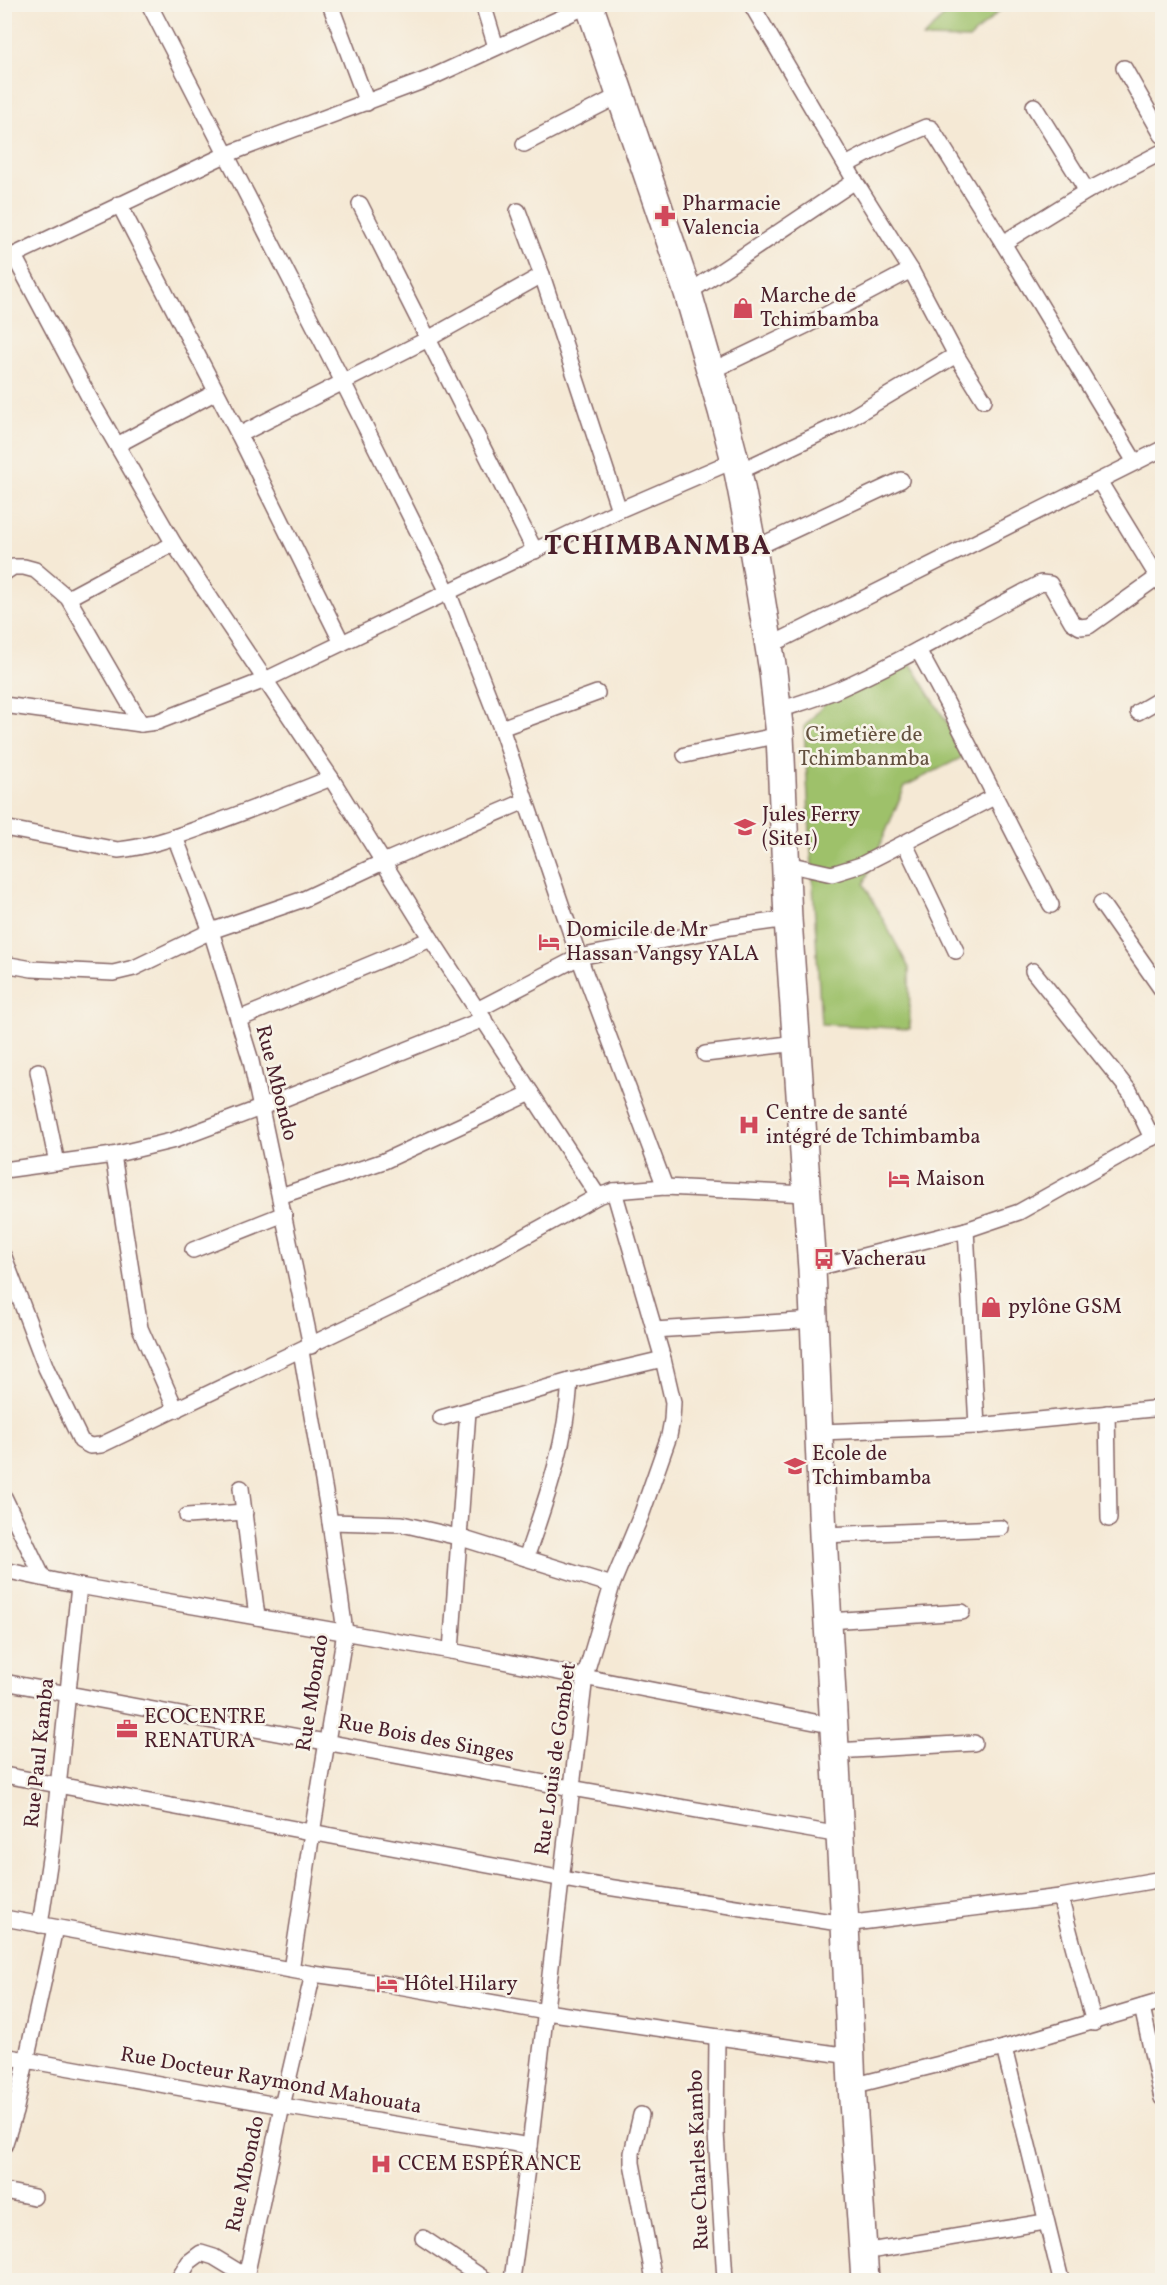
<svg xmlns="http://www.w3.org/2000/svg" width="1167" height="2285" font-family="Vollkorn,serif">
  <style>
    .green { fill: #9ec16b; stroke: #74704b; stroke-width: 1.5 }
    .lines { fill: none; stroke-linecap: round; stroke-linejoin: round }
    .street-casing { stroke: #866666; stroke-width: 18 }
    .highway-casing { stroke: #866666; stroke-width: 30 }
    .street { stroke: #fff; stroke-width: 15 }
    .highway { stroke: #fff; stroke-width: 27 }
    .labels { text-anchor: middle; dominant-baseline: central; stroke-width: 5; stroke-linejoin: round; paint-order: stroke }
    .poi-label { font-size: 21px; fill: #4a1f2b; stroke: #f7f3e8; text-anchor: start }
    .park-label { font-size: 21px; fill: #63503e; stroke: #f7f3e8 }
    .street-label { font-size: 21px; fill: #4a1f2b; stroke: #f7f3e8 }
    .district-label { font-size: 27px; font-weight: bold; letter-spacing: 1.5px; fill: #4a1f2b; stroke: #f7f3e8 }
  </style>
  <rect width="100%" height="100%" fill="#f7f3e8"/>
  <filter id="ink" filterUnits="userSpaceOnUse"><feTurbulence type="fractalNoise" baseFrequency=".0167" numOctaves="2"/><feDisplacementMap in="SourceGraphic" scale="12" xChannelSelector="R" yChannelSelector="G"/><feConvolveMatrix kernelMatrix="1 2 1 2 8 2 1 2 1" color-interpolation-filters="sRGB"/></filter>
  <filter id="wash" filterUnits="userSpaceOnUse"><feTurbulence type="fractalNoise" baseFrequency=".008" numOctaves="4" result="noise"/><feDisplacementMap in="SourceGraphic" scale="24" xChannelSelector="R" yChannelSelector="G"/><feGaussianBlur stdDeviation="1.35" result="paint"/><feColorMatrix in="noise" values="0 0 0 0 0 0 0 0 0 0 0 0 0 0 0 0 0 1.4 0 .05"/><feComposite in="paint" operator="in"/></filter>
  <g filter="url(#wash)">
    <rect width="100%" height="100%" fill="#f5e9d5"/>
    <g class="green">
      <polygon points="954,5 954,4 1006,5 969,39 923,38"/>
      <polygon points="911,664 967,755 905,786 864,884 909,968 910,1029 821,1024 804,727 828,700"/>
    </g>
  </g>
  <g filter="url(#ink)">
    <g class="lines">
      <defs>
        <g id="street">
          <polyline points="149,4 343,382 448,592 501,728 579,957 665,1187"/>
          <polyline points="330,4 367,103"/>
          <polyline points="483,4 496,47"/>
          <polyline points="751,4 855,181 911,270 956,355 984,400"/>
          <polyline points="1124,68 1162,135"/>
          <polyline points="1034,106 1087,191"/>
          <polyline points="524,144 620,95"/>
          <polyline points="846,165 884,145 926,127 931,128 1003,243 1135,462"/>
          <polyline points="119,204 239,435 342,643"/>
          <polyline points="360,204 535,551"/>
          <polyline points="518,211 542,275 619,510"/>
          <polyline points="1003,243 1087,191 1162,152"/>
          <polyline points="14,256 89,397 174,544 331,778 431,939 598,1196"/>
          <polyline points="4,260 225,155 428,79 589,5"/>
          <polyline points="688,293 855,181"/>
          <polyline points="711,371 807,325 911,270"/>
          <polyline points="239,435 428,339 542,275"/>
          <polyline points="117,445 216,392"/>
          <polyline points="738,472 842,423 956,355"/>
          <polyline points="1099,481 1162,584"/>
          <polyline points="753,549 901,480"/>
          <polyline points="4,573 13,567 24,567 35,570 68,598 141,724"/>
          <polyline points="68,598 122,569 174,544"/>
          <polyline points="769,646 1162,449"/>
          <path d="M918 650C965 734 1006 820 1051 905"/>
          <polyline points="4,705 141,724 157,722 265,680 619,510 735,460"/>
          <path d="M777 711C797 704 818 698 837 690 907 659 973 618 1041 583L1050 584 1072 622 1080 627 1089 626 1162 574"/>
          <polyline points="1138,712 1162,698"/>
          <polyline points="501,728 597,693"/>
          <polyline points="685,755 780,735"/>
          <path d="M4 828 118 850C149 847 178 836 206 826 248 811 289 795 331 778"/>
          <polyline points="175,837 211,931 251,1061 311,1346"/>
          <polyline points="905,844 956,951"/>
          <polyline points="787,864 832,874 861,865 994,797"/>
          <polyline points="1101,903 1162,990"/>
          <polyline points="4,964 32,969 113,973 134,968 211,931 304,899 383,862 525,801"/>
          <polyline points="1033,971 1130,1092 1152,1138"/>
          <polyline points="477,1010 579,957 731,927 788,919"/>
          <polyline points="239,1019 431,939"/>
          <polyline points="705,1054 797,1043"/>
          <polyline points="38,1071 57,1163"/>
          <polyline points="113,1155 140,1328 176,1410"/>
          <polyline points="4,1170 113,1155 175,1140 263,1107 484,1019"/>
          <polyline points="280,1196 384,1161 531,1093"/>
          <polyline points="966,1230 977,1426"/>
          <polyline points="193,1250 284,1214"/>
          <polyline points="4,1257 46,1368 81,1441 90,1446 101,1445 450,1278 598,1196 614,1191 665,1187 807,1194"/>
          <polyline points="812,1269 966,1230 1019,1212 1162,1132"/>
          <polyline points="654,1330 815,1320"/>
          <polyline points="1107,1413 1109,1519"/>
          <polyline points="441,1418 570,1381 663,1359"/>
          <polyline points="820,1432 977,1426 1162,1408"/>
          <polyline points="241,1488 257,1617"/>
          <polyline points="4,1497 43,1578"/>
          <polyline points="187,1516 245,1512"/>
          <polyline points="330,1522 402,1524 458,1537 612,1585"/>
          <polyline points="823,1535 1001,1528"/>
          <path d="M526 1558C547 1497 566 1445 570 1381"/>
          <polyline points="4,1570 79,1586 451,1651 835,1726"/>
          <polyline points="829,1621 962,1612"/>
          <polyline points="451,1651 468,1411"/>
          <polyline points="4,1682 571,1788 840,1835"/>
          <polyline points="836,1751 974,1743"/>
          <polyline points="4,1775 601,1886 845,1924 1060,1897 1162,1879"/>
          <polyline points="1060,1897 1094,2023"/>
          <polyline points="4,1918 313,1974 387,1984 546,2012 850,2056"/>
          <polyline points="40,1925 52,1845 79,1586"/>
          <polyline points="291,1970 312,1833 345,1632 330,1522 301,1351"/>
          <polyline points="1142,2007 1162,2098"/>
          <polyline points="717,2037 716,2133 725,2280"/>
          <polyline points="1004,2048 1061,2280"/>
          <polyline points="4,2056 282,2106 530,2146"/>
          <polyline points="852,2086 1004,2048 1162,2001"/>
          <polyline points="641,2115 632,2153 632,2163 654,2280"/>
          <polyline points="4,2146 15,2112 55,1928"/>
          <polyline points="4,2191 34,2197"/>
          <polyline points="423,2238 486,2280"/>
          <polyline points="863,2252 1045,2222"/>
          <polyline points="246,2277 282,2106 313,1974"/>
          <polyline points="178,2280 189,2262 201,2253 214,2257 252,2280"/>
          <polyline points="512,2280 530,2146 585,1676 612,1585 642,1513 669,1436 672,1420 673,1402 663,1359 614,1191"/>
        </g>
        <polyline id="highway" points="589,4 688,293 722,411 738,472 753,549 773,671 780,735 788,919 812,1269 823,1535 845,1924 852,2086 865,2280"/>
      </defs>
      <use href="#street" class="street-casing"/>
      <use href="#highway" class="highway-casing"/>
      <use href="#street" class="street"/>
      <use href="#highway" class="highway"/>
    </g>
  </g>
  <defs>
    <symbol id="pharmacy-bare" viewBox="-9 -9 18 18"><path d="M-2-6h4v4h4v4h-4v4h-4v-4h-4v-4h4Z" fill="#d1495b" stroke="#f7f3e8" stroke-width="2.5" paint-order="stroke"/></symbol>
    <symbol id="shop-bare" viewBox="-9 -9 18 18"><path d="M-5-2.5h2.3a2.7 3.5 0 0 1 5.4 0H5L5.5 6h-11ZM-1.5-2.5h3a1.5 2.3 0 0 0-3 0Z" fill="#d1495b" stroke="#f7f3e8" stroke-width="2.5" paint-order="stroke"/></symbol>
    <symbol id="school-bare" viewBox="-9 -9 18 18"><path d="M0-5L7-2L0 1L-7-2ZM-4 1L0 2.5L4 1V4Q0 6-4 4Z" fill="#d1495b" stroke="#f7f3e8" stroke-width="2.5" paint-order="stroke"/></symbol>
    <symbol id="hotel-bare" viewBox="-9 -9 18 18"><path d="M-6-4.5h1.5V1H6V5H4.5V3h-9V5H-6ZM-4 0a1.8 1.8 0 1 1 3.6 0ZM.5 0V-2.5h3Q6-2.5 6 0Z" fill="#d1495b" stroke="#f7f3e8" stroke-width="2.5" paint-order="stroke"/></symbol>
    <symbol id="hospital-bare" viewBox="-9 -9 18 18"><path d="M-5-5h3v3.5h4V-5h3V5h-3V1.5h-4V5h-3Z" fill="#d1495b" stroke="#f7f3e8" stroke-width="2.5" paint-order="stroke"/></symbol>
    <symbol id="bus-bare" viewBox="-9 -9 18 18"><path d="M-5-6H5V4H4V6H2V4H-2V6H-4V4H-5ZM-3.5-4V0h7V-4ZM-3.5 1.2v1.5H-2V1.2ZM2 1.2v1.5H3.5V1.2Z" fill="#d1495b" stroke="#f7f3e8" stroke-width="2.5" paint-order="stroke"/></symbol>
    <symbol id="office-bare" viewBox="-9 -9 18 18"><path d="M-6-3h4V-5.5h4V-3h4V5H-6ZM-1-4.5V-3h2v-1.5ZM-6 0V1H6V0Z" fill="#d1495b" stroke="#f7f3e8" stroke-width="2.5" paint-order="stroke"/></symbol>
  </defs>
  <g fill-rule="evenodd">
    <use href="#pharmacy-bare" x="650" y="201" width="30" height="30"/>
    <use href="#shop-bare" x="728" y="293" width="30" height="30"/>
    <use href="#school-bare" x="730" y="812" width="30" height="30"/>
    <use href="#hotel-bare" x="534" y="927" width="30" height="30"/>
    <use href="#hospital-bare" x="734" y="1110" width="30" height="30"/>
    <use href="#hotel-bare" x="884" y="1164" width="30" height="30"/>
    <use href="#bus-bare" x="809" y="1244" width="30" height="30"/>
    <use href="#shop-bare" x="976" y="1292" width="30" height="30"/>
    <use href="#school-bare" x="780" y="1451" width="30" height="30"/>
    <use href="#office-bare" x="112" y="1714" width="30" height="30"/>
    <use href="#hotel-bare" x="372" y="1969" width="30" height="30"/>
    <use href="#hospital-bare" x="366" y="2149" width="30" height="30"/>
  </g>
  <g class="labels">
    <g class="poi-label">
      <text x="682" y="204">Pharmacie<tspan x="682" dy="24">Valencia</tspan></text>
      <text x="760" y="296">Marche de<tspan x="760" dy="24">Tchimbamba</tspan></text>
      <text x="762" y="815">Jules Ferry<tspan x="762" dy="24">(Site1)</tspan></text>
      <text x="566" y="930">Domicile de Mr<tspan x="566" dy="24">Hassan Vangsy YALA</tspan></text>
      <text x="766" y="1113">Centre de santé<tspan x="766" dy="24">intégré de Tchimbamba</tspan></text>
      <text x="916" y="1179">Maison</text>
      <text x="841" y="1259">Vacherau</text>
      <text x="1008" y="1307">pylône GSM</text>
      <text x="812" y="1454">Ecole de<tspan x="812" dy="24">Tchimbamba</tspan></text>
      <text x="144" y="1717">ECOCENTRE<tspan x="144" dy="24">RENATURA</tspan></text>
      <text x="404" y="1984">Hôtel Hilary</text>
      <text x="398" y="2164">CCEM ESPÉRANCE</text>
    </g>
    <g class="park-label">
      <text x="864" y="735">Cimetière de<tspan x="864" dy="24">Tchimbanmba</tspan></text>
    </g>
    <g class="street-label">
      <text transform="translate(276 1083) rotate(76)">Rue Mbondo</text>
      <text transform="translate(313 1693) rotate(-81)">Rue Mbondo</text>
      <text transform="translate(426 1739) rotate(11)">Rue Bois des Singes</text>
      <text transform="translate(40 1753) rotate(-84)">Rue Paul Kamba</text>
      <text transform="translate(556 1759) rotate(-82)">Rue Louis de Gombet</text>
      <text transform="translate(271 2081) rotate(10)">Rue Docteur Raymond Mahouata</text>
      <text transform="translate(699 2160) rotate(-92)">Rue Charles Kambo</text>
      <text transform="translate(246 2174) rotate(-78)">Rue Mbondo</text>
    </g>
    <g class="district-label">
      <text x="658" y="547">TCHIMBANMBA</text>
    </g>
  </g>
  <rect width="1167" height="2285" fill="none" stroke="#f7f3e8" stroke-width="24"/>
</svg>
